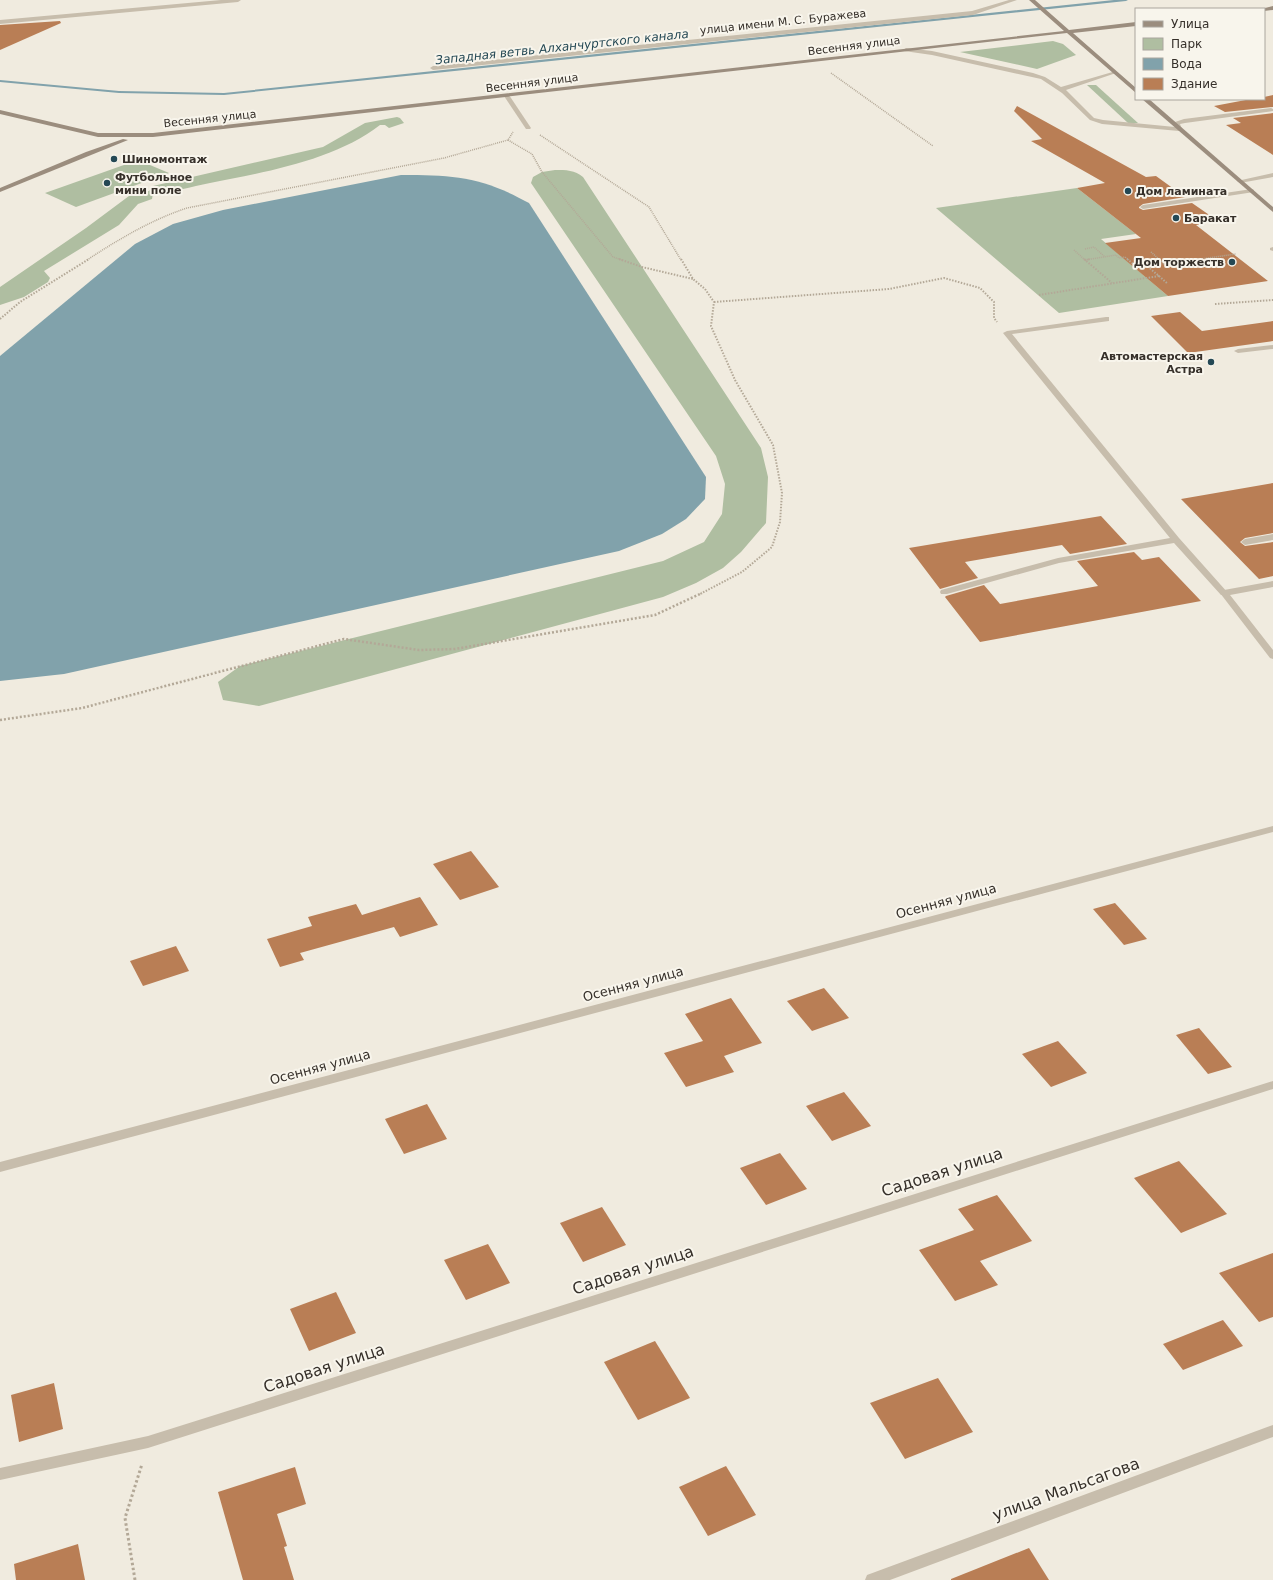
<svg xmlns="http://www.w3.org/2000/svg" width="1273" height="1580" font-family="'DejaVu Sans',sans-serif">
  <style>
    .green { fill: #afbea1 }
    .water { fill: #81a2ab }
    .lines { fill: none; stroke-linecap: round; stroke-linejoin: round }
    .stream { fill: #81a2ab; fill-rule: evenodd }
    .building { fill: #b97e55 }
    .path-far3 { stroke: #b3a897; stroke-width: 1.5; stroke-dasharray: 1 1; stroke-linecap: butt }
    .path-far2 { stroke: #b3a897; stroke-width: 2; stroke-dasharray: 1.5 1.5; stroke-linecap: butt }
    .path-far1 { stroke: #b3a897; stroke-width: 2.5; stroke-dasharray: 2 2; stroke-linecap: butt }
    .path { stroke: #b3a897; stroke-width: 3; stroke-dasharray: 2.5 2.5; stroke-linecap: butt }
    .lane { fill: #c7bdac; fill-rule: evenodd }
    .street { fill: #c7bdac; fill-rule: evenodd }
    .secondary { fill: #9b8d7e; fill-rule: evenodd }
    .poi-dot { fill: #244854; stroke: #f8f5ec; stroke-width: 1.5 }
    .labels { text-anchor: middle; dominant-baseline: central; stroke-width: 4; stroke-linejoin: round; paint-order: stroke }
    .far-street-label { font-size: 11px; fill: #36302a; stroke: #f8f5ec }
    .far-poi-label { font-size: 11px; font-weight: bold; fill: #36302a; stroke: #f8f5ec; text-anchor: start }
    .far-water-label { font-size: 12px; font-style: italic; fill: #244854; stroke: #f8f5ec }
    .street-label { font-size: 13px; fill: #36302a; stroke: #f8f5ec }
    .near-street-label { font-size: 16px; fill: #36302a; stroke: #f8f5ec }
  </style>
  <rect width="100%" height="100%" fill="#f0ebdf"/>
  <g class="green">
    <polygon points="1053,41 1063,44 1076,55 1037,69 960,52"/>
    <polygon points="1087,85 1096,85 1138,123 1128,123"/>
    <path d="M397 117 400 118 404 123 389 128 385 125H380C335 160 266 172 210 183 191 187 173 192 153 193L152 199 138 204 119 225 44 271 50 278 48 282 24 297 0 305V287L86 228 133 193 149 191 153 186 323 147 365 123Z"/>
    <polygon points="138,160 169,173 76,207 45,193"/>
    <path d="M555 170C566 170 575 170 583 177L761 448 768 477 766 523 741 552 723 568 696 583 663 597 259 706 223 700 218 682 240 666 663 561 704 542 722 514 725 484 716 456 531 183 533 177 542 172Z"/>
    <polygon points="1077,188 1136,234 1101,239 1168,296 1059,313 936,208"/>
  </g>
  <path class="water" d="M401 175C454 175 482 177 529 203L706 477 705 499 686 519 662 534 619 551 64 674 0 681V356L135 244 173 224 223 210Z"/>
  <g class="lines">
    <polygon class="stream" points="1114,0 1128,0 1126,1 224,95 119,93 0,82 0,80 119,91 224,93"/>
  </g>
  <g class="building">
    <polygon points="60,21 61,23 0,50 0,25"/>
    <polygon points="1273,95 1273,107 1225,112 1214,106 1251,99 1264,99 1264,97"/>
    <polygon points="1017,106 1146,177 1156,176 1185,197 1143,204 1139,207 1139,208 1143,210 1192,203 1218,221 1196,225 1268,281 1168,296 1105,243 1141,238 1077,188 1105,183 1031,141 1042,139 1014,111"/>
    <polygon points="1273,113 1273,155 1226,125 1241,123 1233,118"/>
    <polygon points="1180,312 1202,331 1273,321 1273,341 1188,353 1151,316"/>
    <polygon points="1273,483 1273,533 1245,538 1240,542 1245,546 1273,542 1273,576 1259,579 1181,499"/>
    <polygon points="1101,516 1127,544 1070,554 1062,545 965,562 978,578 940,589 909,548"/>
    <polygon points="1134,552 1142,560 1159,557 1201,601 980,642 945,597 946,596 984,585 1000,604 1098,586 1077,561"/>
    <polygon points="471,851 499,887 460,900 433,864"/>
    <polygon points="420,897 438,925 400,937 394,927 300,953 304,960 280,967 267,939 312,926 308,917 356,904 362,915"/>
    <polygon points="1115,903 1147,939 1124,945 1093,909"/>
    <polygon points="176,946 189,971 143,986 130,961"/>
    <polygon points="824,988 849,1018 812,1031 787,1001"/>
    <polygon points="731,998 762,1043 724,1056 734,1072 686,1087 664,1053 703,1041 685,1014"/>
    <polygon points="1199,1028 1232,1067 1208,1074 1176,1035"/>
    <polygon points="1058,1041 1087,1073 1051,1087 1022,1054"/>
    <polygon points="844,1092 871,1126 832,1141 806,1106"/>
    <polygon points="427,1104 447,1139 404,1154 385,1119"/>
    <polygon points="780,1153 807,1189 766,1205 740,1168"/>
    <polygon points="1179,1161 1227,1214 1181,1233 1134,1178"/>
    <polygon points="997,1195 1032,1241 980,1261 998,1285 955,1301 919,1250 974,1230 958,1209"/>
    <polygon points="602,1207 626,1245 583,1262 560,1223"/>
    <polygon points="488,1244 510,1283 466,1300 444,1260"/>
    <polygon points="1273,1253 1273,1317 1259,1322 1219,1273"/>
    <polygon points="336,1292 356,1333 309,1351 290,1309"/>
    <polygon points="1223,1320 1243,1346 1183,1370 1163,1344"/>
    <polygon points="655,1341 690,1398 638,1420 604,1362"/>
    <polygon points="938,1378 973,1432 905,1459 870,1403"/>
    <polygon points="54,1383 63,1429 19,1442 11,1395"/>
    <polygon points="726,1466 756,1515 708,1536 679,1487"/>
    <polygon points="295,1467 306,1504 277,1514 287,1546 284,1547 294,1580 243,1580 218,1492"/>
    <polygon points="78,1544 85,1580 16,1580 14,1564"/>
    <polygon points="1029,1548 1049,1580 951,1580 951,1579"/>
  </g>
  <g class="lines">
    <g class="path-far3">
      <polyline points="831,73 933,146"/>
      <polyline points="540,135 649,207 681,260"/>
      <polyline points="508,140 532,154 542,172 613,257 622,260"/>
      <polyline points="1085,249 1094,247 1105,257"/>
      <polyline points="1074,250 1085,260"/>
      <polyline points="1151,252 1160,260"/>
      <path d="M87 260C119 239 151 220 187 208L444 158 508 140 513 132"/>
      <polyline points="1085,260 1116,255 1119,258 1125,257 1129,260"/>
      <polyline points="1194,260 1236,254"/>
    </g>
    <g class="path-far2">
      <polyline points="619,259 642,267 693,279"/>
      <polyline points="681,259 693,279 705,289 714,302 711,326 735,380 773,445 782,493 780,522 772,547 742,572 700,594"/>
      <polyline points="1084,259 1112,283"/>
      <polyline points="1127,259 1137,267 1147,266"/>
      <polyline points="1159,259 1164,263"/>
      <polyline points="1085,260 1091,259"/>
      <polyline points="1194,260 1201,259"/>
      <polyline points="1159,276 1168,284"/>
      <polyline points="1039,295 1159,276 1147,266 1180,261"/>
      <polyline points="714,302 889,289 944,278 980,288 994,302 994,318 997,322"/>
      <polyline points="1215,304 1273,300"/>
      <polyline points="0,319 20,302 89,259"/>
    </g>
    <polyline class="path-far1" points="0,720 82,708 344,639 419,650 455,649 655,615 702,593"/>
    <polyline class="path" points="135,1580 125,1518 142,1464"/>
    <g class="lane">
      <polygon points="221,0 241,0 238,2 0,24 0,20"/>
      <polygon points="1009,0 1017,0 973,15 433,70 430,68 433,66 972,11"/>
      <polygon points="906,48 932,51 1033,73 1045,77 1061,87 1116,71 1116,73 1066,90 1094,118 1103,120 1175,127 1175,122 1184,119 1271,108 1273,109 1273,111 1185,123 1180,124 1182,129 1179,131 1102,124 1090,120 1062,93 1041,79 932,55 904,51 903,50"/>
      <polygon points="505,95 509,95 531,128 530,129 526,129 504,96"/>
      <polygon points="1252,189 1254,190 1254,192 1143,209 1140,207 1143,205"/>
      <polygon points="1273,247 1273,251 1270,250 1270,248"/>
      <polygon points="1106,317 1109,317 1109,321 1012,334 1179,538 1228,593 1227,595 1221,595 1174,543 1059,563 947,594 941,594 940,592 941,590 1058,558 1170,538 1003,333 1007,331"/>
      <polygon points="1273,345 1273,349 1238,353 1234,351 1238,349"/>
      <polygon points="1273,534 1273,540 1245,545 1241,542 1245,539"/>
    </g>
    <g class="street">
      <polygon points="1273,173 1273,177 1240,183 1237,181"/>
      <polygon points="1273,581 1273,587 1230,595 1273,650 1273,659 1270,658 1220,593 1224,590"/>
      <polygon points="1273,826 1273,832 0,1172 0,1162"/>
      <polygon points="1273,1081 1273,1089 148,1448 0,1480 0,1468 148,1436"/>
      <polygon points="1273,1425 1273,1437 890,1580 865,1580 867,1575"/>
    </g>
    <g class="secondary">
      <polygon points="1029,0 1035,0 1069,30 1136,22 1136,26 1073,33 1136,88 1136,93 1067,33 153,137 98,137 0,114 0,110 98,133 153,133 1064,31"/>
      <polygon points="1273,6 1273,10 1264,11 1264,9 1261,9"/>
      <polygon points="1142,99 1149,99 1273,207 1273,212"/>
      <polygon points="123,139 128,140 0,192 0,188 86,152"/>
    </g>
  </g>
  <g class="poi-dot">
    <circle cx="114" cy="159" r="4"/>
    <circle cx="107" cy="183" r="4"/>
    <circle cx="1128" cy="191" r="4"/>
    <circle cx="1176" cy="218" r="4"/>
    <circle cx="1232" cy="262" r="4"/>
    <circle cx="1211" cy="362" r="4"/>
  </g>
  <g class="labels">
    <g class="far-street-label">
      <text transform="translate(783 22) rotate(-6)">улица имени М. С. Буражева</text>
      <text transform="translate(854 46) rotate(-7)">Весенняя улица</text>
      <text transform="translate(532 83) rotate(-7)">Весенняя улица</text>
      <text transform="translate(210 119) rotate(-6)">Весенняя улица</text>
    </g>
    <g class="far-poi-label">
      <text x="122" y="159">Шиномонтаж</text>
      <text x="115" y="177">Футбольное<tspan x="115" dy="13">мини поле</tspan></text>
      <text x="1136" y="191">Дом ламината</text>
      <text x="1184" y="218">Баракат</text>
      <text x="1224" y="262" text-anchor="end">Дом торжеств</text>
      <text x="1203" y="356" text-anchor="end">Автомастерская<tspan x="1203" dy="13">Астра</tspan></text>
    </g>
    <g class="far-water-label">
      <text transform="translate(562 47) rotate(-6)">Западная ветвь Алханчуртского канала</text>
    </g>
    <g class="street-label">
      <text transform="translate(946 901) rotate(-15)">Осенняя улица</text>
      <text transform="translate(633 984) rotate(-15)">Осенняя улица</text>
      <text transform="translate(320 1067) rotate(-15)">Осенняя улица</text>
    </g>
    <g class="near-street-label">
      <text transform="translate(942 1172) rotate(-18)">Садовая улица</text>
      <text transform="translate(633 1270) rotate(-18)">Садовая улица</text>
      <text transform="translate(324 1368) rotate(-18)">Садовая улица</text>
      <text transform="translate(1066 1489) rotate(-20)">улица Мальсагова</text>
    </g>
  </g>
  <rect x="1135" y="8" width="130" height="92" fill="#f8f5ec" stroke="#aaa69e"/>
  <rect x="1143" y="21" width="20" height="6" fill="#9b8d7e" stroke="#aaa69e"/>
  <text x="1171" y="28" font-size="12" fill="#36302a">Улица</text>
  <rect x="1143" y="38" width="20" height="12" fill="#afbea1" stroke="#aaa69e"/>
  <text x="1171" y="48" font-size="12" fill="#36302a">Парк</text>
  <rect x="1143" y="58" width="20" height="12" fill="#81a2ab" stroke="#aaa69e"/>
  <text x="1171" y="68" font-size="12" fill="#36302a">Вода</text>
  <rect x="1143" y="78" width="20" height="12" fill="#b97e55" stroke="#aaa69e"/>
  <text x="1171" y="88" font-size="12" fill="#36302a">Здание</text>
</svg>
